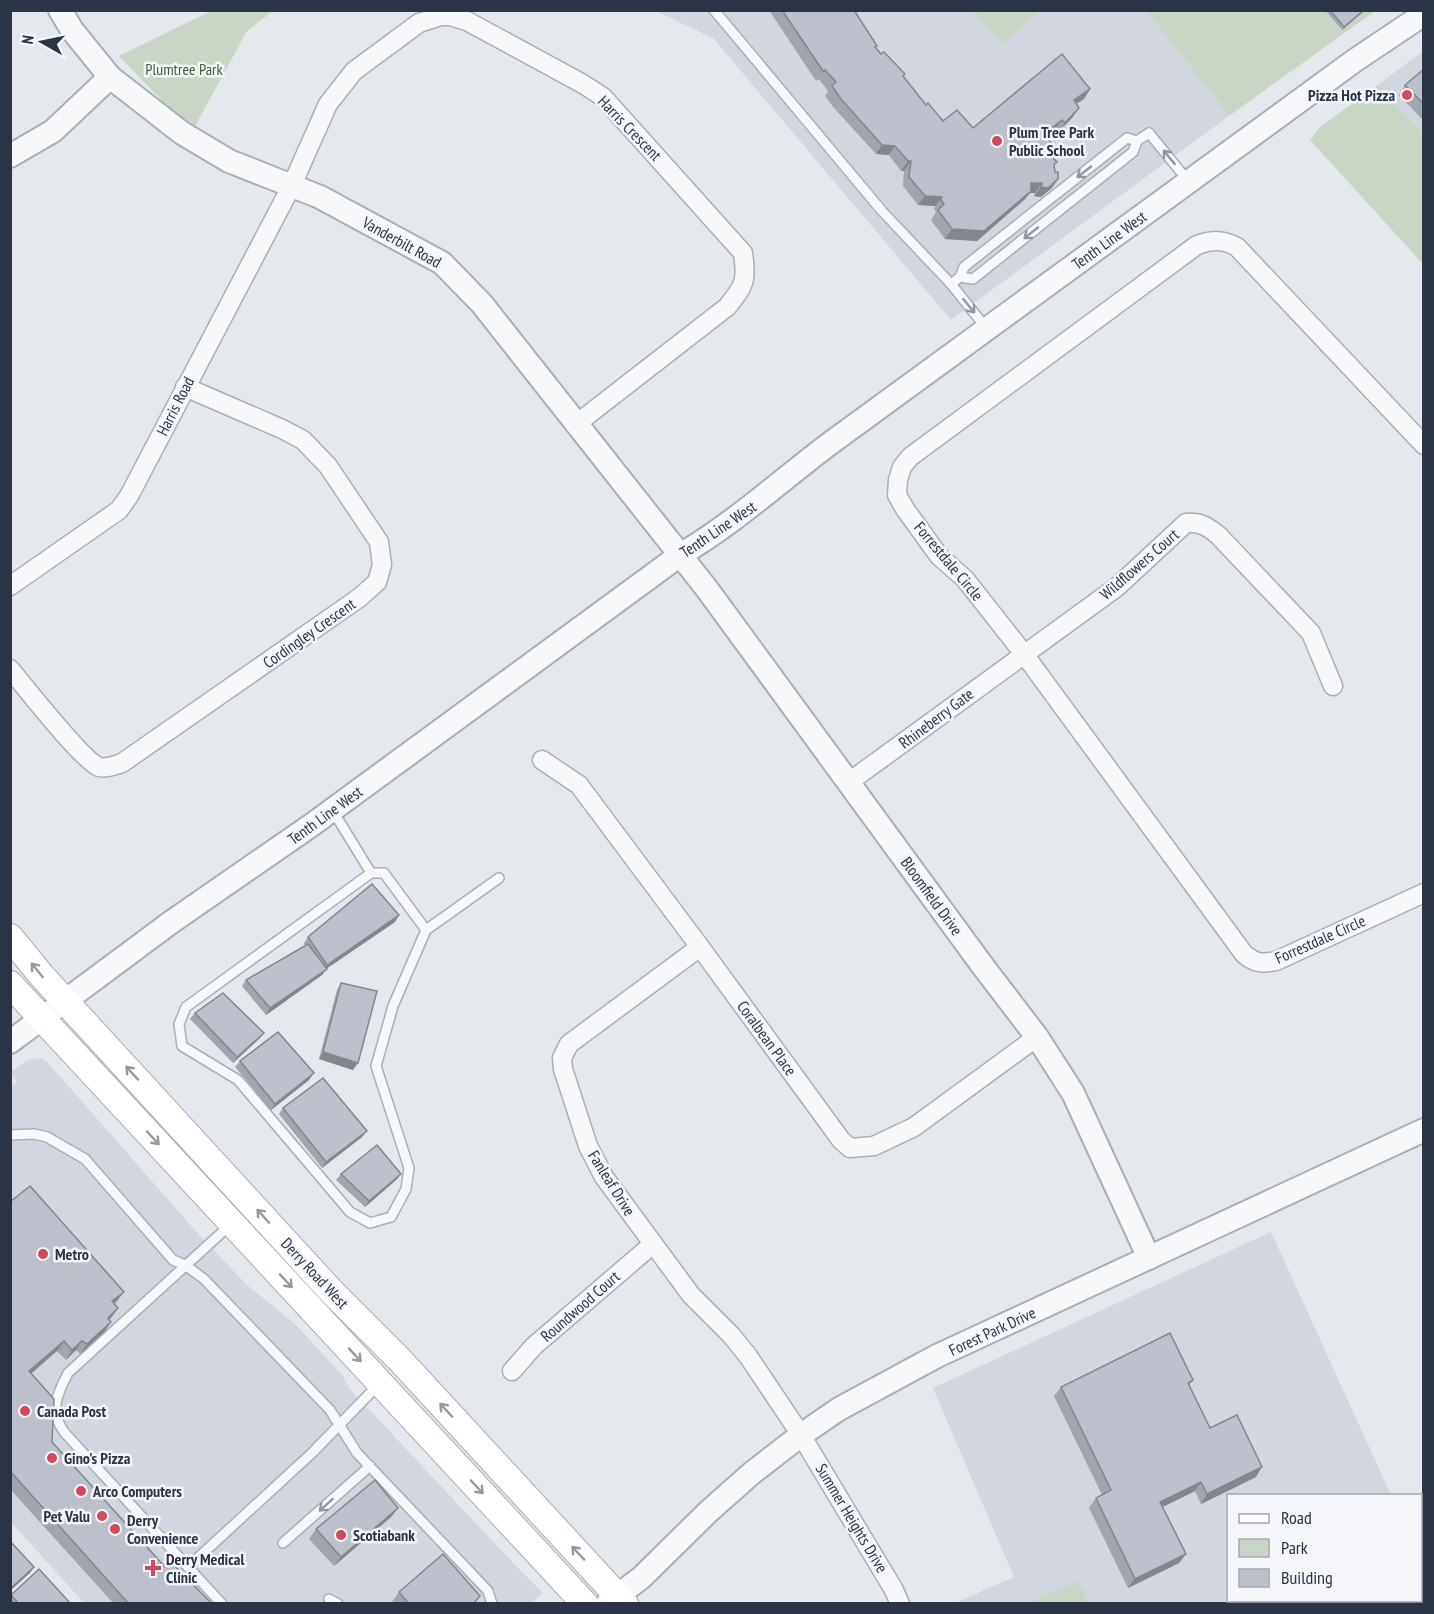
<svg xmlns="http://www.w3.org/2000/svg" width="1434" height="1614" font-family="'PT Sans Narrow',sans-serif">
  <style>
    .built { fill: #d2d6de }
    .green { fill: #c9d6c5 }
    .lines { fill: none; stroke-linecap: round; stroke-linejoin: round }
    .service-casing { stroke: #a9aeb7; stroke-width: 12 }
    .minor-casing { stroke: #a9aeb7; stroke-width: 21 }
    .tertiary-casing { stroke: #a9aeb7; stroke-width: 26 }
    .secondary-casing { stroke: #a9aeb7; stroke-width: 28 }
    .service { stroke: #f7f8fa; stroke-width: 9 }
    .minor { stroke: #f7f8fa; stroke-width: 18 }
    .tertiary { stroke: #f7f8fa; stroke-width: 22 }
    .secondary { stroke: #fff; stroke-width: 26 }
    .wall { fill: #a1a5ae }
    .shaded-wall { fill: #83868d }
    .building { fill: #bbc0ca; stroke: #83868d; stroke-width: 1.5 }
    .oneway { stroke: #9196a0 }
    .oneway2 { stroke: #959aa2 }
    .poi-dot { fill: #d1495b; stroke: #f4f6f9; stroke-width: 2 }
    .labels { text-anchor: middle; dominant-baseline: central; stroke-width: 5; stroke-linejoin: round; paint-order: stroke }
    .park-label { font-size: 16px; fill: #3f6138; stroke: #f4f6f9 }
    .poi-label { font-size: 16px; font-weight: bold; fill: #2b3445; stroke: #f4f6f9; text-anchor: start }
    .street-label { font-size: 16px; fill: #2b3445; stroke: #f4f6f9 }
  </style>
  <rect width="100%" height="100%" fill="#e4e7ec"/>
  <g class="built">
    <polygon points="660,10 1146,11 1229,116 951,320 713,38 660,13"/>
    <polygon points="1423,51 1423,135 1378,85"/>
    <polygon points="42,1058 48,1063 200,1236 247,1285 295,1324 343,1376 349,1388 513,1563 543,1593 530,1604 84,1603 11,1522 10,1088 17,1082 11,1072 28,1060"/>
    <polygon points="1271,1232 1391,1495 1228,1496 1228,1600 1420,1600 1421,1561 1423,1568 1423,1603 955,1603 1014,1577 933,1388"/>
  </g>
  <g class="green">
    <polygon points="213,10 273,11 247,31 195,126 168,107 119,56"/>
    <polygon points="973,11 1038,11 1003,43"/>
    <polygon points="1146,11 1375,11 1229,116"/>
    <polygon points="1378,85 1423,134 1423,264 1310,140 1319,128"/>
    <polygon points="1078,1581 1088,1603 1027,1603"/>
  </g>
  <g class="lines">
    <defs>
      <g id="service">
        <polyline points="714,10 882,211 951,284 987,329"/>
        <polyline points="960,277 973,279 1133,152 1137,141"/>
        <polyline points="951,284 960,277 964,267 1127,138 1137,141 1149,133 1189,182"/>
        <polyline points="333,811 371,873"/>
        <polyline points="426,930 384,873 371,873 186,1007 179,1024 182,1046 238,1080 350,1212 370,1223 391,1217 406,1189 409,1168 376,1066 393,1006 426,930 499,878"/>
        <polyline points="10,1135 34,1134 47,1137 85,1159 173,1260 185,1265 204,1279 330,1410 357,1453 488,1591 492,1604"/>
        <polyline points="283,1543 370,1466"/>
        <polyline points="188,1567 312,1453 379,1384"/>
        <polyline points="329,1599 338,1604"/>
        <path d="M222 1604 64 1432C49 1411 57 1394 68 1373L230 1225"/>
      </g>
      <g id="minor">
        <path d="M1424 445 1237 247C1223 239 1212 240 1197 245L910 457 902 467 898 480 897 495 905 509 939 556 965 579 1024 654 1244 954C1255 963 1261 964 1276 961L1424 893"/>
        <path d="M10 586 119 510 129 496 292 185 328 104 354 71 419 23 441 16H450L467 21 583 84 603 97 743 253C747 281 745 285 727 307L575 425"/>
        <path d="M10 669C25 687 83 761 99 767 106 769 116 765 122 763L359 598 377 582 382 565 379 542 328 466 303 440 282 429 185 387"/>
        <polyline points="542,760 579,785 700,947 841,1140 850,1148 874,1146 914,1127 1037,1037"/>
        <path d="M849 782 1117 587 1186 523C1200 522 1207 526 1218 535L1311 633 1333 686"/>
        <polyline points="700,947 569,1044 562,1058 563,1069 588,1146 604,1177 691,1295 731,1335 748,1356 801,1435 894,1590 900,1604"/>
        <polyline points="512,1371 534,1346 653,1244"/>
      </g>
      <g id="tertiary">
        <polyline points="60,10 72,30 110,77 182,133 229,161 320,197 442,263 482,304 707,589 982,965 1037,1037 1073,1093 1149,1258"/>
        <polyline points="10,156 53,131 110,77"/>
        <path d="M10 1042 170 923 313 824 680 555C735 523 781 480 832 442L1354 61 1424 14"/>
        <polyline points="607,1604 642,1577 708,1512 752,1473 801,1435 839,1409 937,1356 1424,1130"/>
      </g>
      <g id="secondary">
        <polyline points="10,937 42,976 331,1291 399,1359 625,1604"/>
        <polyline points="10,984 585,1604"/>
      </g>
    </defs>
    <use href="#service" class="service-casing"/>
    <use href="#minor" class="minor-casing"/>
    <use href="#tertiary" class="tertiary-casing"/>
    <use href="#secondary" class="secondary-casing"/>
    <use href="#service" class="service"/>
    <use href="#minor" class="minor"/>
    <use href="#tertiary" class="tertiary"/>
    <use href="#secondary" class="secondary"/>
  </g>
  <g class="wall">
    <polygon points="769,10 854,10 876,48 903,76 926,105 943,121 973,128 1090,89 1084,99 1076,104 1079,108 1072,118 1058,132 1055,129 1046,137 1054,159 1054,165 1052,188 1041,197 1034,196 1035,193 1030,193 1024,200 977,241 945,239 931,220 936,212 934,209 935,206 918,205 903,186 904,171 901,171 889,155 876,154 834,108 825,96 828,91 819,79 816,81"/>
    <polygon points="1325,10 1365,10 1342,30"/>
    <polygon points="1424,69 1424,121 1399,95 1405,85"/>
    <polygon points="399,915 395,922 327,968 322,975 266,1015 242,986 246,980 305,946 304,943 308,937"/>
    <polygon points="341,983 353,1070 319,1059 337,990"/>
    <polygon points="195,1013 264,1033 259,1039 233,1063 190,1019"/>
    <polygon points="240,1061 309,1080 271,1110 235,1067"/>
    <polygon points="283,1108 362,1137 322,1168 279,1114"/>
    <polygon points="341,1174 401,1174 396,1180 365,1207 336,1180"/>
    <polygon points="10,1202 117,1301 114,1303 118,1308 109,1320 111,1322 105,1331 80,1354 76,1350 66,1360 57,1351 31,1374 52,1442 165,1567 212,1604 114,1604 10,1489"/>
    <polygon points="1193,1380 1189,1386 1210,1428 1256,1477 1201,1504 1195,1491 1163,1507 1186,1554 1179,1563 1128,1588 1089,1508 1096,1498 1102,1495 1054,1396 1061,1387"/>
    <polygon points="398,1508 391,1517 334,1566 309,1539 316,1529"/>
    <polygon points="39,1569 71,1604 10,1604 10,1596"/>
    <polygon points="399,1592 476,1604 394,1604 392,1602"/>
  </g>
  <g class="shaded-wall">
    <polygon points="1364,10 1365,10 1342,30 1344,27"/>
    <polygon points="1090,89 1084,99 1068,109 1074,100"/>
    <polygon points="1079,108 1072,118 1058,132 1065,123"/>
    <polygon points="1062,120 1055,129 1037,144 1044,134"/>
    <polygon points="882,145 895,146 889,155 876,154"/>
    <polygon points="908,161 911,161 904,171 901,171"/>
    <polygon points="1058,179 1052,188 1041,197 1034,196 1041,187"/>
    <polygon points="1031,183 1042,183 1035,193 1030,193 1024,200 977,241 945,239 952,229"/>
    <polygon points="925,196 942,197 935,206 918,205"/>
    <polygon points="399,915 395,922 323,971 327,965"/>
    <polygon points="327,969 322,975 266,1015 270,1008"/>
    <polygon points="264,1033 259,1039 233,1063 237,1057"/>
    <polygon points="323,1052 358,1063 353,1070 319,1059"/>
    <polygon points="314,1073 309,1080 271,1110 275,1104"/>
    <polygon points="367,1131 362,1137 322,1168 326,1162"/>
    <polygon points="401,1174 396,1180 365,1207 369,1201"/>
    <polygon points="124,1292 117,1301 106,1311 112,1301"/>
    <polygon points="118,1308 111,1318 101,1328 108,1318"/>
    <polygon points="111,1322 105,1331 80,1354 87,1344"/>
    <polygon points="64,1341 57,1351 22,1381 29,1371"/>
    <polygon points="82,1341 76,1350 66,1360 72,1350"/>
    <polygon points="1262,1467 1256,1477 1201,1504 1207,1494"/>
    <polygon points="1201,1482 1195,1491 1154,1511 1160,1502"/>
    <polygon points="398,1508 391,1517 334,1566 341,1557"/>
    <polygon points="1186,1554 1179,1563 1128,1588 1135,1579"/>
    <polygon points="34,1567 30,1573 10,1591 10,1589"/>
  </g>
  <g class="building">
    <polygon points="782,10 854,10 877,46 875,47 881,54 884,52 905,74 903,76 926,105 928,103 943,121 957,110 973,128 1062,54 1090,89 1074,100 1079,108 1065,123 1062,120 1044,134 1058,152 1053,158 1057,162 1054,164 1055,172 1058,172 1058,179 1048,188 1041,187 1042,183 1031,183 1031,191 984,231 952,229 938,210 944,204 941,200 942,197 925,196 909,177 911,161 908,161 895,146 882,145 841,99 832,86 836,82 825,70 823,71"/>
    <polygon points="1330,10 1364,10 1344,27"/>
    <polygon points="1424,69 1424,104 1405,85"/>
    <polygon points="372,884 399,915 327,965 308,937"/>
    <polygon points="308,944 327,969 270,1008 246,980"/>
    <polygon points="341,983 377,991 358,1063 323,1052"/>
    <polygon points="223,993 264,1033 237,1057 195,1013"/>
    <polygon points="278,1032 314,1073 275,1104 240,1061"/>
    <polygon points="323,1078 367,1131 326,1162 283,1108"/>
    <polygon points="377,1145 401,1174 369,1201 341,1174"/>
    <polygon points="30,1186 124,1292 112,1301 118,1308 108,1318 111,1322 87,1344 82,1341 72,1350 64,1341 29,1371 54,1399 52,1442 165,1567 172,1563 212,1604 129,1604 10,1471 10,1202"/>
    <polygon points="1170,1333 1193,1380 1188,1383 1210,1428 1237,1415 1262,1467 1207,1494 1201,1482 1160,1502 1186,1554 1135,1579 1096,1498 1111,1490 1061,1387"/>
    <polygon points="375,1480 398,1508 341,1557 316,1529"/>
    <polygon points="10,1541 34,1567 10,1589"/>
    <polygon points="443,1554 480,1596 473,1604 409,1604 399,1592"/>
    <polygon points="39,1569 71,1604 19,1604 11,1595"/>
  </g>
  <defs><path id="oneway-shaft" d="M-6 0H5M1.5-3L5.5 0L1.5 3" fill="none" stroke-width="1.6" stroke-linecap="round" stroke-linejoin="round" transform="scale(1.5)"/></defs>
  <g class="oneway">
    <use href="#oneway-shaft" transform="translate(1169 157) rotate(-129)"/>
    <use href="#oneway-shaft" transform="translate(1084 172) rotate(142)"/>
    <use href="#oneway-shaft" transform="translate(1031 233) rotate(142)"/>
    <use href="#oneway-shaft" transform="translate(969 306) rotate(51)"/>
    <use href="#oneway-shaft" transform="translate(326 1505) rotate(138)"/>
  </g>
  <g class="oneway2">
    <use href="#oneway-shaft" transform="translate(37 970) rotate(-129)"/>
    <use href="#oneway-shaft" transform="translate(132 1073) rotate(-133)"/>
    <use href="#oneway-shaft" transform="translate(153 1138) rotate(47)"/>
    <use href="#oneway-shaft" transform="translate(263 1216) rotate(-132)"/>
    <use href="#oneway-shaft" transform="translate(286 1281) rotate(47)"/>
    <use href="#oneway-shaft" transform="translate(355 1355) rotate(47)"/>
    <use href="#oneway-shaft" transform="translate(446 1410) rotate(-133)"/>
    <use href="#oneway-shaft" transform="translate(477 1487) rotate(47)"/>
    <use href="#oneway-shaft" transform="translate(578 1553) rotate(-133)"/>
  </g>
  <g class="poi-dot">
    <circle cx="1407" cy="95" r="6"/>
    <circle cx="997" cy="141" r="6"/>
    <circle cx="43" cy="1254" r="6"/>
    <circle cx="25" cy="1411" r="6"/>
    <circle cx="52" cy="1458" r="6"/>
    <circle cx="81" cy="1491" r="6"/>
    <circle cx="102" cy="1516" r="6"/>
    <circle cx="115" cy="1529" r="6"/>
    <circle cx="341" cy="1535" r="6"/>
    <path d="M150 1559h6v6h6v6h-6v6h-6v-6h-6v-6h6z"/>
  </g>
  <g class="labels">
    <g class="park-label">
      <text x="184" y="69">Plumtree Park</text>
    </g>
    <g class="poi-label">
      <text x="1395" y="95" text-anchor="end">Pizza Hot Pizza</text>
      <text x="1009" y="132">Plum Tree Park<tspan x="1009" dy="18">Public School</tspan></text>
      <text x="55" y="1254">Metro</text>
      <text x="37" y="1411">Canada Post</text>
      <text x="64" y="1458">Gino's Pizza</text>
      <text x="93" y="1491">Arco Computers</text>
      <text x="90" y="1516" text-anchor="end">Pet Valu</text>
      <text x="127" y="1520">Derry<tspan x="127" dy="18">Convenience</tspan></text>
      <text x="353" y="1535">Scotiabank</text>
      <text x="166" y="1559">Derry Medical<tspan x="166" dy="18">Clinic</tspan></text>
    </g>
    <g class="street-label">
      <text transform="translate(630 128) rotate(46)">Harris Crescent</text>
      <text transform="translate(1109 240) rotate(-36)">Tenth Line West</text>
      <text transform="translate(402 242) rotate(29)">Vanderbilt Road</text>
      <text transform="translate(175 406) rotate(-63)">Harris Road</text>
      <text transform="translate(718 529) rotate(-34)">Tenth Line West</text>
      <text transform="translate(949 561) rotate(50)">Forrestdale Circle</text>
      <text transform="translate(1139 564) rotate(-41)">Wildflowers Court</text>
      <text transform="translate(309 633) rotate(-35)">Cordingley Crescent</text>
      <text transform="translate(936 718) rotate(-37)">Rhineberry Gate</text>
      <text transform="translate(325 815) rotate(-36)">Tenth Line West</text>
      <text transform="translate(932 896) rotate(54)">Bloomfield Drive</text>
      <text transform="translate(1320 939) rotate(-24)">Forrestdale Circle</text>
      <text transform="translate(767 1038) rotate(54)">Coralbean Place</text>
      <text transform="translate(612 1183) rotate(58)">Fanleaf Drive</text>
      <text transform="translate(315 1273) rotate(47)">Derry Road West</text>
      <text transform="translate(580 1306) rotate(-41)">Roundwood Court</text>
      <text transform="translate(992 1331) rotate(-25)">Forest Park Drive</text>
      <text transform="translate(852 1518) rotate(59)">Summer Heights Drive</text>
    </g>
  </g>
  <rect width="1434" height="1614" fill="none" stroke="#2b3445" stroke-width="24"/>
  <rect x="1227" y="1494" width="195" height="108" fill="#f4f6f9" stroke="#a4a8b1" stroke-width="1.5"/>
  <rect x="1239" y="1514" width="30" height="9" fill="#ffffff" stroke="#a4a8b1" stroke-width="1.5"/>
  <text x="1281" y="1524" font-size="18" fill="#2b3445">Road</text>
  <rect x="1239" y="1539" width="30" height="18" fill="#c9d6c5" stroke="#a4a8b1" stroke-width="1.5"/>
  <text x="1281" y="1554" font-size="18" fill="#2b3445">Park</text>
  <rect x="1239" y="1569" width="30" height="18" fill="#bbc0ca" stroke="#a4a8b1" stroke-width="1.5"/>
  <text x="1281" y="1584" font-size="18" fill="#2b3445">Building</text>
  <g transform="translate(42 42) rotate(279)" stroke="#f4f6f9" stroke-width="4.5" paint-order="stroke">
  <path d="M0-4.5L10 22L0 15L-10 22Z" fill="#2b3445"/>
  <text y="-9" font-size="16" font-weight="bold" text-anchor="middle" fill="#2b3445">N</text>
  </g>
</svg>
